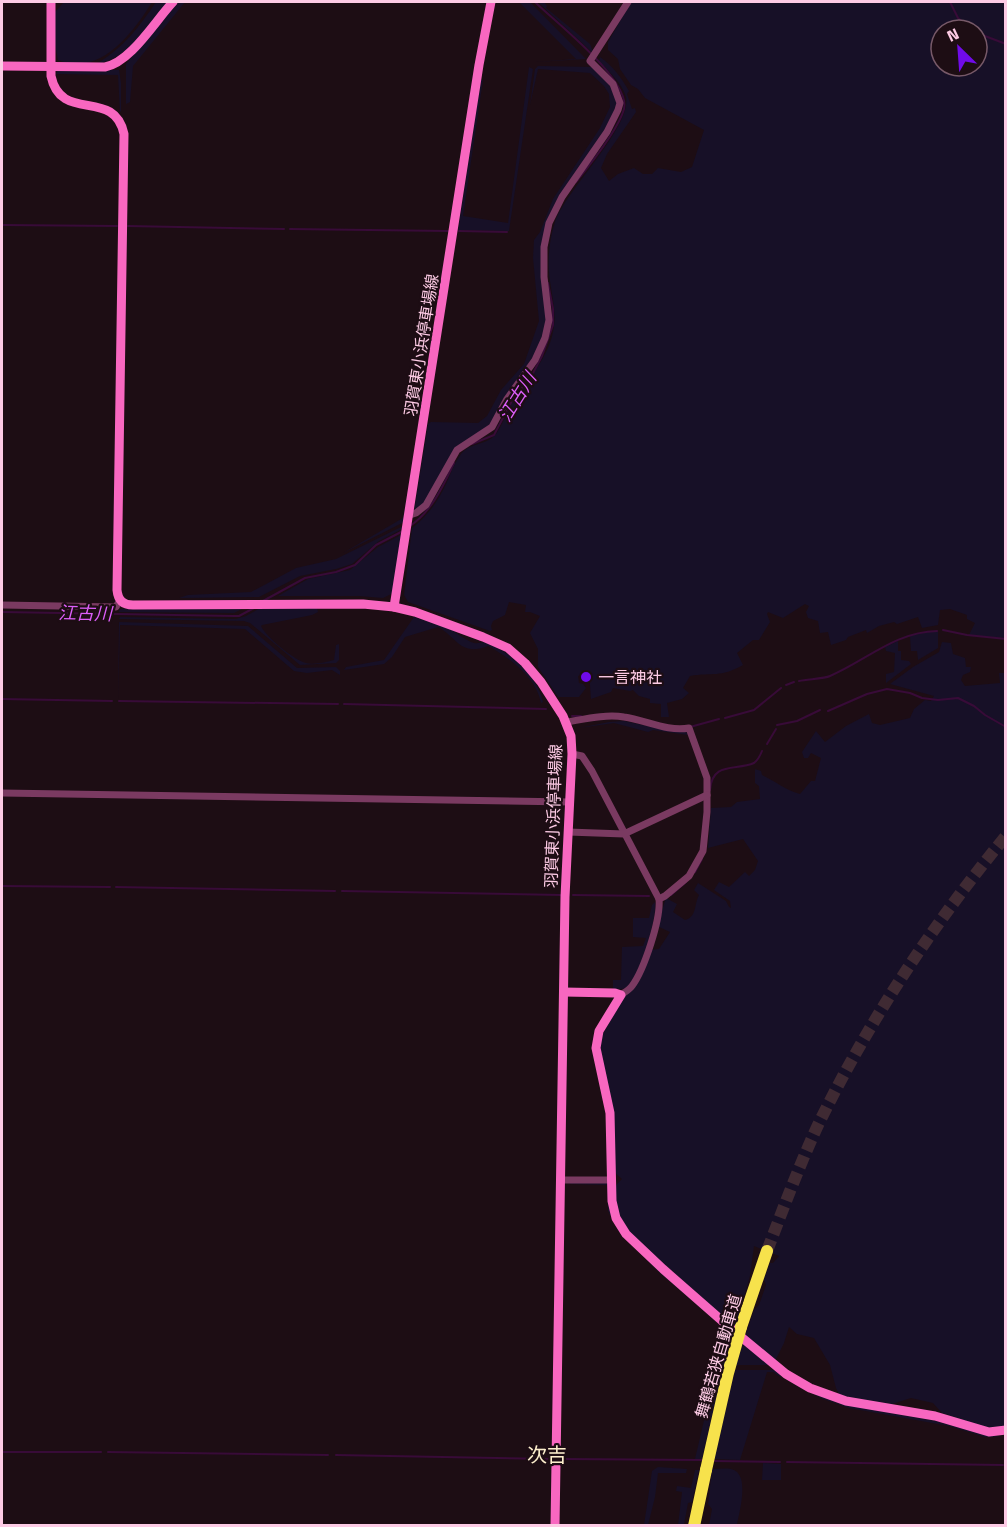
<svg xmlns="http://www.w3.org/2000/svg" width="1007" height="1527" font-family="'Titillium Web','Noto Sans JP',sans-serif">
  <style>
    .green { fill: #171027; fill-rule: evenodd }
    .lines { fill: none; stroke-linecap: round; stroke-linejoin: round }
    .stream { stroke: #380b38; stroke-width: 2 }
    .highway-tunnel { stroke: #3f2a33; stroke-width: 12; stroke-dasharray: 12 6; stroke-linecap: butt }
    .street { stroke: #7a3a61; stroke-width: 7 }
    .secondary { stroke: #f867c0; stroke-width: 9 }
    .highway { stroke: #f7e24c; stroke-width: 12 }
    .highway-bridge { stroke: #f7e24c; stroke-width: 12 }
    .poi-dot { fill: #700be9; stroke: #1d0d14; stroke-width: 2 }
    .labels { text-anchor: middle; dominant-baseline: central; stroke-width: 4.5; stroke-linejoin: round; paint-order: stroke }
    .street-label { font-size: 16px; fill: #fdcbe5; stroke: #1d0d14 }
    .poi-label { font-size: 16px; fill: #fdcbe5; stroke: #1d0d14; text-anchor: start }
    .water-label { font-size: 18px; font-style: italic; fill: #dc5ef8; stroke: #1d0d14 }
    .quarter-label { font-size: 20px; fill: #fdefcd; stroke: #1d0d14 }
  </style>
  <rect width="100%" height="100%" fill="#1d0d14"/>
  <g class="green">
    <path d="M64 2H152C133 33 99 78 58 60L55 45V12Z"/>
    <path d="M156 2H169C152 22 126 61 98 63 123 48 140 26 156 2Z"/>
    <polygon points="176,2 185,2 133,66 130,102 126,104 126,64"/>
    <polygon points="519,2 530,2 586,59 535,62 576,59"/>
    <polygon points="538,2 544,2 547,6 546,8 590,44 594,54"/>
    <path d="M631 2H1005V638L969 635 975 623 967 619V615L950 609 940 610 938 625 922 628 918 617 897 624 894 622 879 626 867 633 866 630 848 637 846 640 831 645 828 632 820 633 818 621 808 618 806 612 809 606 805 604 783 618 768 612 767 614 770 622 759 640H753L737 653 743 665C720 678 713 672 690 676L683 688 689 693 682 699 667 703 669 717H661V704L650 703V699L639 696 633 690 630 691 613 688 611 692 591 699 589 672 578 676 579 683 583 684 586 688 579 697H558L538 667V649L530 633 540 616 530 612H525L526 605 509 602 505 615 493 621 491 626 492 630 490 631 408 602 404 595 412 528C427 517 439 500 447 482 451 472 455 462 461 454 470 443 484 445 493 437 501 430 507 411 513 401 529 377 550 357 554 326 556 311 552 296 550 281 547 262 549 240 555 222 566 190 632 127 626 97 622 83 609 72 599 61L600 57C613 66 621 77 629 91L627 94 632 109 635 108 636 112 607 154 601 168 609 181 618 174 634 168 643 174H652L658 168 681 172 692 167 704 130 645 98 638 89 631 85 620 69 618 59 608 50V42ZM941 30H977V66H941Z"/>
    <polygon points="538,66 594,67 608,80 618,104 612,119 583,165 544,237 548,320 538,351 490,426 463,443 425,504 414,511 428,424 431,422 478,423 487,416 501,390 524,364 539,321 533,258 534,240 540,232 553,199 600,128 610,107 609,94 604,86 590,73 538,69 530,105 535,69"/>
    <polygon points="529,67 533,69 509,231 458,230 481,80 483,80 463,216 508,223"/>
    <polygon points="58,70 119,70 121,83 121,111 120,112 118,75 56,74"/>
    <polygon points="420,424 404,522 343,553 403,518"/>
    <polygon points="403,526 404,528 379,541 352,564 336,569 300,576 259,597 179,598 188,595 251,592 296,568 336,559"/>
    <polygon points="401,535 393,593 383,598 359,596 278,596 308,579 350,570 378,547"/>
    <polygon points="246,607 234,613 119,612 119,610 122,609"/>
    <path d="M262 607 317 608 318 612 312 615 262 625 261 626C266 637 294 660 306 663 313 665 327 662 334 660L336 645 339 644V660L336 663 300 665 250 623 244 621 119 619 120 617 236 619 246 616Z"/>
    <path d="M414 617C425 621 439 623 450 629 458 633 464 640 474 643 479 644 483 641 487 643 510 651 539 678 543 702L541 703C536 677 510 658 488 646 460 657 457 637 438 627L405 637 392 657 384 664 344 670 346 667 384 660Z"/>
    <polygon points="119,622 248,626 297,668 336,667 340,671 340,675 332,670 307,673 294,671 245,629 120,625 118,699"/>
    <polygon points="926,632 938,632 938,648 918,660 917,651 911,651 910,636"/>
    <polygon points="898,641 898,651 901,651 901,660 909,661 911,664 886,683 886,674 894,672 895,653 886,651 885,647"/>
    <path d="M942 642 951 643 953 654 965 658 966 667H971L970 672 963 675 961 680 965 686 1000 683 999 673H1005V1426L993 1429 976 1424 942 1413 933 1403 911 1398 892 1404 840 1396 836 1388 830 1365 814 1338 797 1334 789 1327 784 1343 775 1361 745 1336 754 1310 759 1305 766 1285 764 1279 770 1263H773L779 1256 754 1246 750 1276 735 1327 628 1232 616 1211V1185L622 1179 615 1173 599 1041 650 950 659 949 670 932 657 926 666 898 677 904 673 912 685 920C697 917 694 904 699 895L694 890 698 883 726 901 729 907 731 908 730 901 714 890 719 882 729 887 745 872 749 876 755 870 758 861 743 839 708 848 711 808 731 807 737 802 760 799 759 786 755 783V769L761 771 762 775C775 781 785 790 800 794L811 781H815L821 758 811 753 808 758H804L802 752 816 731 825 742 846 726 869 714 872 723 880 725 910 718 914 709 925 700 931 701 934 696 890 684 913 667 939 652Z"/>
    <polygon points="624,721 671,731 686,732 688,735 653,730 648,732 614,723 579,728 609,722"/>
    <path d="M655 902C658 916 639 979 627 987 622 990 617 989 613 989V980H621L622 947 643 946 646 938 633 937V918H649L652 905Z"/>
    <polygon points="571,1183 609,1183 613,1217 733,1334 725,1365 717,1365 727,1331 660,1273 619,1232 608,1211 607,1185 569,1184"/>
    <polygon points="743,1342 770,1365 736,1365"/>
    <polygon points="716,1369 723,1369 702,1459 695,1459"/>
    <polygon points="735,1370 776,1370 782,1378 773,1372 767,1372 740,1460 714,1459"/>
    <polygon points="789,1382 837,1403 936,1421 985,1435 1001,1437 985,1437 949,1426 849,1408 823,1399"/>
    <polygon points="763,1463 781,1464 781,1480 762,1480"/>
    <polygon points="658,1467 687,1469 686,1473 658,1473 655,1497 648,1525 644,1525 652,1471"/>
    <path d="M712 1469C718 1469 725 1468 731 1469 751 1473 739 1513 737 1525H709L712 1509 708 1504Z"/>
    <polygon points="695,1470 699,1470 692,1502 688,1503 684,1525 678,1525 682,1492 676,1491 677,1486 691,1488"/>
  </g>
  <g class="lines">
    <g class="stream">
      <path d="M535 2C555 22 631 80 624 109 619 128 589 166 576 182"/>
      <polyline points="950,2 958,18 972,30"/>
      <polyline points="977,33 1006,44"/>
      <polyline points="2,225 117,226"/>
      <polyline points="128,226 284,229"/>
      <polyline points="290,229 448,231"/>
      <polyline points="459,231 507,232"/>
      <polyline points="472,444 494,435 513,399 531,377 542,356 553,325 553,309 548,283"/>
      <path d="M410 526C432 511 443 486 454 463"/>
      <polyline points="263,601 305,578 336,572 355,565 376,545 403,531"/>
      <polyline points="2,612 233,616 239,616 254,608"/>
      <polyline points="943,630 967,635 1006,639"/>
      <path d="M799 681C807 679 824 679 830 676 867 660 895 632 937 631"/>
      <polyline points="786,685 794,682"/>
      <polyline points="2,699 112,701"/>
      <polyline points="119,701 338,704"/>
      <polyline points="344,704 546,709"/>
      <polyline points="828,711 867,694 887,689 910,693 922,698 938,700 958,698 974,706 985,715 1006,727"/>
      <polyline points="572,716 581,716"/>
      <polyline points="725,718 754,710 781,688"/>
      <polyline points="777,725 797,721 820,710"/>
      <polyline points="690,727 719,719"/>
      <polyline points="767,744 776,729"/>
      <path d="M710 790C712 761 736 771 754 763 758 760 760 756 762 751"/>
      <polyline points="695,872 702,859"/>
      <polyline points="2,886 110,887"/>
      <polyline points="116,887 335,891"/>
      <polyline points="342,891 561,895"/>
      <polyline points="573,895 649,896"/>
      <polyline points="671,895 686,882"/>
      <polyline points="2,1452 101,1452"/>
      <polyline points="108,1452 328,1455"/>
      <polyline points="336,1455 552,1459"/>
      <polyline points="563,1459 705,1460"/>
      <polyline points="714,1461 780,1462"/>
      <polyline points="787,1462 1003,1465"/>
    </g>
    <path class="highway-tunnel" d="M767 1251C783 1209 799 1166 818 1125 868 1022 933 924 1006 836"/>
    <g class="street">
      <polyline points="410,515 416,513 426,505 457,450 492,427 507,399 535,360 545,338 549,320 544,277 544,247 549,223 562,197 607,132 618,110 620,103 613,84 590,61 628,2"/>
      <polyline points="2,605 116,607 120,600"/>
      <path d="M567 722C585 719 606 714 624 717 646 720 667 732 689 728L707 778V812L703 851 689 876 665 896 659 899C661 919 644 970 632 986 629 990 625 992 621 995"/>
      <polyline points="572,754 582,756 592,771 659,899"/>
      <polyline points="2,793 570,802"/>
      <polyline points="568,832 624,834 707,795"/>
      <polyline points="561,1180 612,1180"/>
    </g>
    <g class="secondary">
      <path d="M51 2V76C61 124 114 87 124 134L117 590C118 600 123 605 133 605L363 604 394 607 415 612 483 637 508 648 525 663 541 682 563 716 571 736 572 754 565 897 555 1526"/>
      <path d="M2 66 105 67C131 62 155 21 173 2"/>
      <polyline points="394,607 479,65 491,2"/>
      <polyline points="564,992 615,993 621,995 599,1031 596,1048 610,1113 612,1201 616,1218 626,1234 663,1269 728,1326 786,1374 810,1388 846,1401 935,1416 989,1432 1006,1430"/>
    </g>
    <g class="highway">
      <polyline points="741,1327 767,1251"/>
      <polyline points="694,1526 706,1470"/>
    </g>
    <polyline class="highway-bridge" points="706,1470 728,1373 741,1327"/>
  </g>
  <circle class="poi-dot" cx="586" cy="677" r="6"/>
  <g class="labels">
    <g class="street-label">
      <text transform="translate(421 345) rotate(-81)">羽賀東小浜停車場線</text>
      <text transform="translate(553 816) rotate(-88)">羽賀東小浜停車場線</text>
      <text transform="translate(718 1356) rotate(-74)">舞鶴若狭自動車道</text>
    </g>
    <g class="poi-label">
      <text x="598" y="677">一言神社</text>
    </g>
    <g class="water-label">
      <text transform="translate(517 397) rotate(-58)">江古川</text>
      <text transform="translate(85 613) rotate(1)">江古川</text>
    </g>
    <g class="quarter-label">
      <text x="547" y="1454">次吉</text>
    </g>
  </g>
  <rect width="1007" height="1527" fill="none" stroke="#fdcbe5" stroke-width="6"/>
  <g transform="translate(959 48) rotate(335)"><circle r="28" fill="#1d0d14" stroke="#775968" stroke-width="1.5"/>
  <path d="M0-4.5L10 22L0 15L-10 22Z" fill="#700be9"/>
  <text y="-9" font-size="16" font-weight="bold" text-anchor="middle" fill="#fdcbe5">N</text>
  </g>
</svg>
